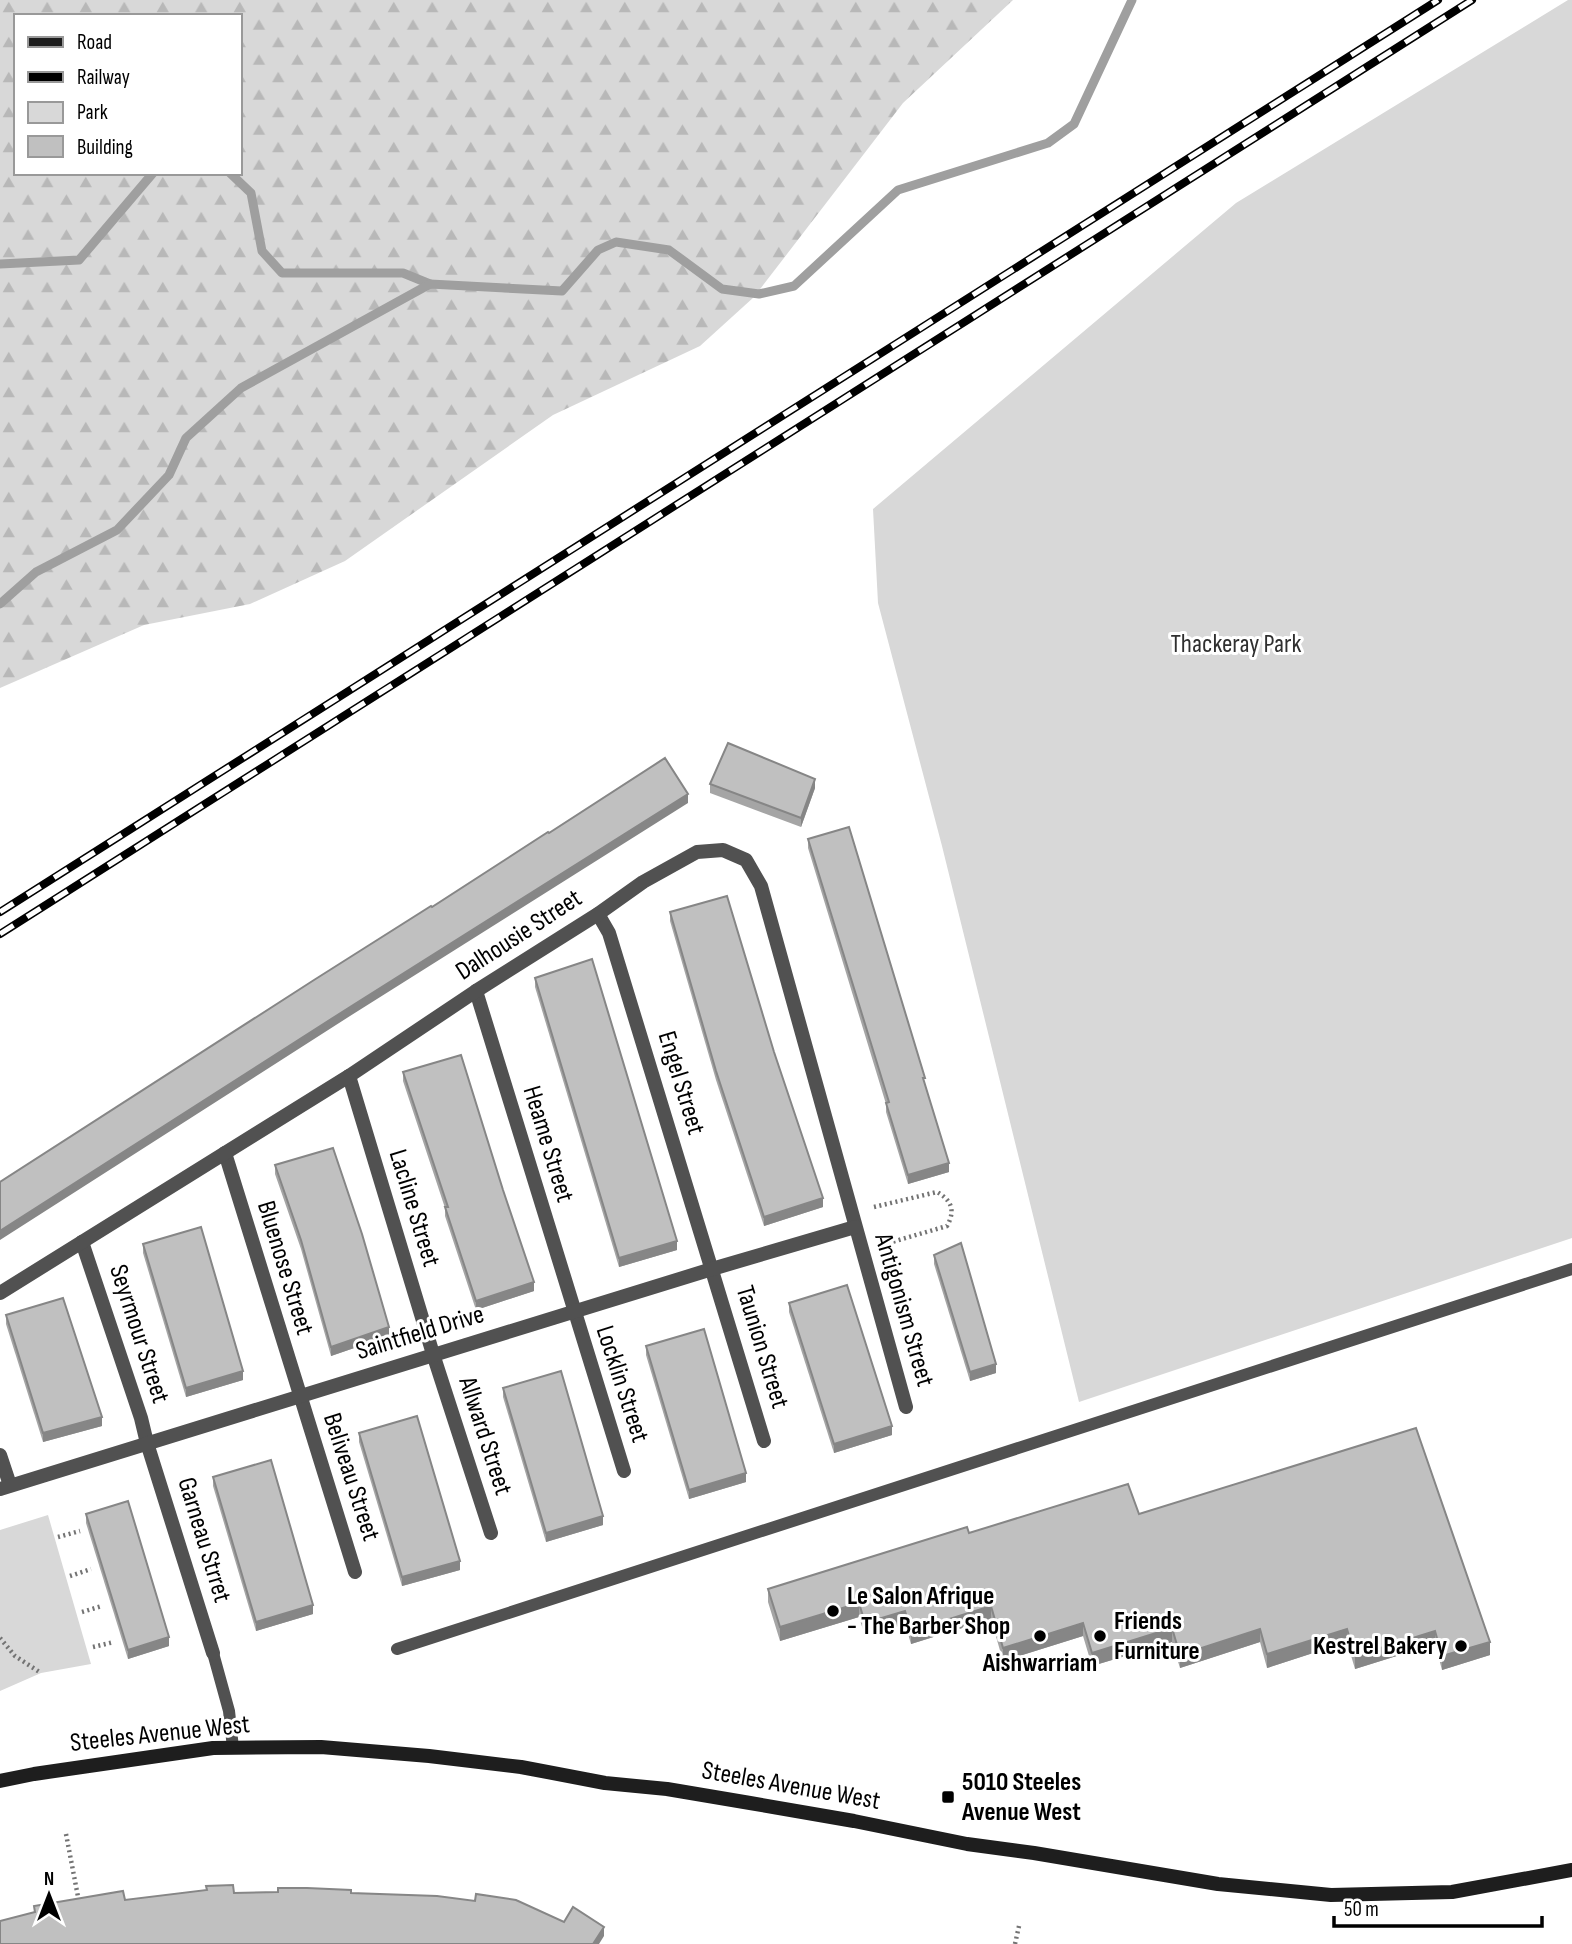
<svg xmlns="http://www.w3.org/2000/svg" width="1572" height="1944" font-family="'Sofia Sans Condensed',sans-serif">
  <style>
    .green { fill: #d8d8d8 }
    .forest { fill: url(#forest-firs); fill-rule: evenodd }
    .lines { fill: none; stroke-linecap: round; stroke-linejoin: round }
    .stream { stroke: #9f9f9f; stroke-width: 9 }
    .path { stroke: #737373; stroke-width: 4.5; stroke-dasharray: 2 3.5; stroke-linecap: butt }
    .lane { stroke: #515151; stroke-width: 12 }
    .street { stroke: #515151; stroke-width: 14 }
    .secondary { stroke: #1e1e1e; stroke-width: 14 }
    .rail-casing { stroke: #000; stroke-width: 8 }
    .rail { stroke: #fff; stroke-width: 5; stroke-dasharray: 16; stroke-linecap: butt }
    .wall { fill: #a5a5a5 }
    .shaded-wall { fill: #868686 }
    .building { fill: #c0c0c0; stroke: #868686; stroke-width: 2 }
    .poi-dot { fill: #000; stroke: #fff; stroke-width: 2.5 }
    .labels { text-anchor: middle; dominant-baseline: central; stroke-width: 6; stroke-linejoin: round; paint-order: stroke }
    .park-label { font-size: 26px; fill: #2f2f2f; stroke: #fff }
    .street-label { font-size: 26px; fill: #000; stroke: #fff }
    .poi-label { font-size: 26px; font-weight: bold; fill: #000; stroke: #fff; text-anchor: start }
  </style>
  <defs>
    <pattern id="forest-firs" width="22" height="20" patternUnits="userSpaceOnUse" patternTransform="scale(1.75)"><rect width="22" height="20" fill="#d8d8d8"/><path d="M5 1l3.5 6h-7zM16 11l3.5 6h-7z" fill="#b8b8b8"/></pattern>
  </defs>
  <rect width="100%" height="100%" fill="#fff"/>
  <g class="green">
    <polygon points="1568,0 1572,0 1572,1238 1079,1402 942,846 878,603 873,509 1236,203"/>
    <polygon points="48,1515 91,1664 41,1673 0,1691 0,1530"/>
  </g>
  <path class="forest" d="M0 0H1013L903 103 754 297 700 346 553 415 345 561 250 604 144 625 0 688ZM16 16H240V173H16Z"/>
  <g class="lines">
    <g class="stream">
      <polyline points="230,173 251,193 262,251 282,273 403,273 430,284"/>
      <polyline points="0,264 79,260 153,173"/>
      <polyline points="0,604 36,572 117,530 169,475 186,438 241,388 430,284 562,291 598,250 616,242 669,250 722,289 759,294 794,286 898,190 1048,143 1074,124 1132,0"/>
    </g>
    <g class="path">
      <path d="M874 1207 937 1192C951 1200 956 1210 947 1226L885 1244"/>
      <polyline points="58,1537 80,1531"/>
      <polyline points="70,1576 91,1569"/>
      <polyline points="82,1612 102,1606"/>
      <polyline points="0,1638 15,1656 41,1673"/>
      <polyline points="93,1647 114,1642"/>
      <polyline points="66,1834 79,1902"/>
      <polyline points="1015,1944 1019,1926"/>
    </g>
    <g class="lane">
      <polyline points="397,1649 1572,1269"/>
      <polyline points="213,1653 229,1711 233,1748"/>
    </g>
    <g class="street">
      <polyline points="598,914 609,933 764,1441"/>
      <polyline points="476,991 624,1471"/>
      <polyline points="349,1076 433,1354 491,1533"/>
      <polyline points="225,1153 355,1572"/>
      <polyline points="82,1242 141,1418 147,1443 213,1653"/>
      <polyline points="0,1293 349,1076 476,991 598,914 643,882 697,852 723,850 746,860 761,886 906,1407"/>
      <polyline points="0,1455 10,1485"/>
      <polyline points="0,1489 712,1269 855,1227"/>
    </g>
    <polyline class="secondary" points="0,1781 34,1774 213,1748 321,1747 429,1756 521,1767 605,1783 667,1789 750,1803 854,1821 967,1844 1034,1853 1218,1884 1331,1895 1452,1892 1572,1870"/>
    <defs>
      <g id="rail">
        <polyline points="0,912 1438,0"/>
        <polyline points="0,934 1472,0"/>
      </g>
    </defs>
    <use href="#rail" class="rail-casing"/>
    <use href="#rail" class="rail"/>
  </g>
  <g class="wall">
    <polygon points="710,784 815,788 801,827 710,793"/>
    <polygon points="808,839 949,1172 908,1184 886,1112 886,1104 808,848"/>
    <polygon points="670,912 774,1052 823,1207 764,1226 716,1080 670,921"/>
    <polygon points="535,978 677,1250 619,1267 535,987"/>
    <polygon points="403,1072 534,1291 476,1310 445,1216 445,1208 403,1081"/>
    <polygon points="275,1165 389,1336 331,1356 301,1249 275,1174"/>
    <polygon points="143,1244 243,1380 186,1397 143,1253"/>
    <polygon points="934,1255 996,1373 970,1381 934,1264"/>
    <polygon points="789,1303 892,1435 834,1453 789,1312"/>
    <polygon points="6,1315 102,1426 43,1442 6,1324"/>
    <polygon points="646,1346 746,1482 689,1499 646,1355"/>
    <polygon points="503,1388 603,1525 546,1542 503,1397"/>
    <polygon points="1416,1428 1490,1655 1442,1670 1435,1644 1355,1669 1347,1642 1267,1668 1260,1642 1180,1668 1172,1642 1092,1666 1083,1636 1003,1661 991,1619 911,1644 905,1624 865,1636 859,1617 780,1641 768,1602 768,1589 969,1533 1139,1514"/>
    <polygon points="359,1433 460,1570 402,1586 359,1442"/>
    <polygon points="213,1477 313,1614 256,1631 213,1486"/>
    <polygon points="86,1514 169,1646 128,1659 86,1523"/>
  </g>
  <g class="shaded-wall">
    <polygon points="815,779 815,788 801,827 801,818"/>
    <polygon points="688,794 688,803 350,1016 0,1240 0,1231 350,1007"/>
    <polygon points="949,1163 949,1172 908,1184 908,1175"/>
    <polygon points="823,1198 823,1207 764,1226 764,1217"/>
    <polygon points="677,1241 677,1250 619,1267 619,1258"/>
    <polygon points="534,1282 534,1291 476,1310 476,1301"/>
    <polygon points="389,1327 389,1336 331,1356 331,1347"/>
    <polygon points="996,1364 996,1373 970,1381 970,1372"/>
    <polygon points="243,1371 243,1380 186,1397 186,1388"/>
    <polygon points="102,1417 102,1426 43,1442 43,1433"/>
    <polygon points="892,1426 892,1435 834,1453 834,1444"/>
    <polygon points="746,1473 746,1482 689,1499 689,1490"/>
    <polygon points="603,1516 603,1525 546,1542 546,1533"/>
    <polygon points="460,1561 460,1570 402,1586 402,1577"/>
    <polygon points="859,1603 859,1617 780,1641 780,1627"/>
    <polygon points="313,1605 313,1614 256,1631 256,1622"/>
    <polygon points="991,1606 991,1619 911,1644 911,1631"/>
    <polygon points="905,1611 905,1624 865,1636 865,1623"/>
    <polygon points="1083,1623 1083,1636 1003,1661 1003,1648"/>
    <polygon points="1172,1628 1172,1642 1092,1666 1092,1653"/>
    <polygon points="1260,1629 1260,1642 1180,1668 1180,1655"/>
    <polygon points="1347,1629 1347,1642 1267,1668 1267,1654"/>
    <polygon points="1435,1631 1435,1644 1355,1669 1355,1656"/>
    <polygon points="169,1637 169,1646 128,1659 128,1650"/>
    <polygon points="1490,1642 1490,1655 1442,1670 1442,1656"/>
    <polygon points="604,1927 604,1936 599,1944 593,1944"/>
  </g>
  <g class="building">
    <polygon points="728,743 815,779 801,818 710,784"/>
    <polygon points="665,758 688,794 350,1007 0,1231 0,1182 314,980 431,906 432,907 548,832 549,833"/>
    <polygon points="849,827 925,1078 923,1078 949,1163 908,1175 886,1103 889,1102 808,839"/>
    <polygon points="727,896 774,1052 823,1198 764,1217 716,1071 670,912"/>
    <polygon points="592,959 677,1241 619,1258 535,978"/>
    <polygon points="461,1055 503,1190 534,1282 476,1301 445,1207 448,1207 403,1072"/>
    <polygon points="333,1148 362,1234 389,1327 331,1347 301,1240 275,1165"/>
    <polygon points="201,1227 243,1371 186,1388 143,1244"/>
    <polygon points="961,1243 996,1364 970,1372 934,1255"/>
    <polygon points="847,1285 892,1426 834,1444 789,1303"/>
    <polygon points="63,1298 102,1417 43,1433 6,1315"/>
    <polygon points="704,1329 746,1473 689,1490 646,1346"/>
    <polygon points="561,1371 603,1516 546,1533 503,1388"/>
    <polygon points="417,1416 460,1561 402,1577 359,1433"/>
    <polygon points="1416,1428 1490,1642 1442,1656 1435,1631 1355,1656 1347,1629 1267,1654 1260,1629 1180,1655 1172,1628 1092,1653 1083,1623 1003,1648 991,1606 911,1631 905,1611 865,1623 859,1603 780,1627 768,1589 967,1527 969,1533 1128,1484 1139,1514"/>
    <polygon points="271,1460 313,1605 256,1622 213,1477"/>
    <polygon points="128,1501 169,1637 128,1650 86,1514"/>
    <polygon points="233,1885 234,1893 278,1892 278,1888 307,1888 351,1890 351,1893 437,1896 475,1901 476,1894 516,1900 564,1922 573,1907 604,1927 593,1944 0,1944 0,1921 35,1912 34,1906 123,1891 125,1900 207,1890 206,1886"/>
  </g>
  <g class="poi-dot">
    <circle cx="833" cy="1611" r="7"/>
    <circle cx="1040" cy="1636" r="7"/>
    <circle cx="1100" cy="1636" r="7"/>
    <circle cx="1461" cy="1646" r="7"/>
    <rect x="941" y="1790" width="14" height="14" rx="3.5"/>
  </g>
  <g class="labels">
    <g class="park-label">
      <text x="1236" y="644">Thackeray Park</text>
    </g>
    <g class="street-label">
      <text transform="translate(519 935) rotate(-33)">Dalhousie Street</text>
      <text transform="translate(681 1083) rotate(73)">Engel Street</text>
      <text transform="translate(548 1144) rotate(73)">Heame Street</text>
      <text transform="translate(414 1208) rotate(73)">Lacline Street</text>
      <text transform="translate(285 1268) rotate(73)">Bluenose Street</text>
      <text transform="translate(904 1310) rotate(74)">Antigonism Street</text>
      <text transform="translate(420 1333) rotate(-17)">Saintfield Drive</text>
      <text transform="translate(139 1334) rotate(72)">Seyrmour Street</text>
      <text transform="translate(762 1347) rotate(73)">Taunion Street</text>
      <text transform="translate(622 1384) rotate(72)">Locklin Street</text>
      <text transform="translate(485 1436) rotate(72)">Allward Street</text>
      <text transform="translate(351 1477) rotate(72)">Beliveau Street</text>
      <text transform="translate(204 1540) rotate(73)">Garneau Strret</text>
      <text transform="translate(160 1734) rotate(-6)">Steeles Avenue West</text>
      <text transform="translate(791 1786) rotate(10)">Steeles Avenue West</text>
    </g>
    <g class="poi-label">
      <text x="847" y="1596">Le Salon Afrique<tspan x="847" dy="30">- The Barber Shop</tspan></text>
      <text x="1114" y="1621">Friends<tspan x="1114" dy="30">Furniture</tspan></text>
      <text x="1447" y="1646" text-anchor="end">Kestrel Bakery</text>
      <text x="1040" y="1663" text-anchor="middle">Aishwarriam</text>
      <text x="962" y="1782">5010 Steeles<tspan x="962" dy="30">Avenue West</tspan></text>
    </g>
  </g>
  <rect x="14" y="14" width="228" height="161" fill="#ffffff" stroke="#999999" stroke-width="2"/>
  <rect x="28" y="37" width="35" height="10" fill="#1e1e1e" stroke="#999999" stroke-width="2"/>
  <text x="77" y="49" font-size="21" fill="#000000">Road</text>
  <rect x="28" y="72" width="35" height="10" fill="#000000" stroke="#999999" stroke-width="2"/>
  <text x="77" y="84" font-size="21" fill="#000000">Railway</text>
  <rect x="28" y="102" width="35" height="21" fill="#d8d8d8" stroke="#999999" stroke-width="2"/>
  <text x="77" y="119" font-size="21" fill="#000000">Park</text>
  <rect x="28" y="136" width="35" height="21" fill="#c0c0c0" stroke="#999999" stroke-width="2"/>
  <text x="77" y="154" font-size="21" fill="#000000">Building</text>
  <g transform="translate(49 1895)" stroke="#ffffff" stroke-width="5" paint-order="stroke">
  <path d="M0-5L12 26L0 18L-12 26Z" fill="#000000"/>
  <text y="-10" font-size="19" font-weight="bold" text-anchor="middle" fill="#000000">N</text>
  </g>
  <path d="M1334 1916v10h208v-10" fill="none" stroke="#000000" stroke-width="3.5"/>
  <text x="1344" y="1916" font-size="21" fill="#000000" stroke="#ffffff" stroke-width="5" paint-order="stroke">50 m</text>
</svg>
